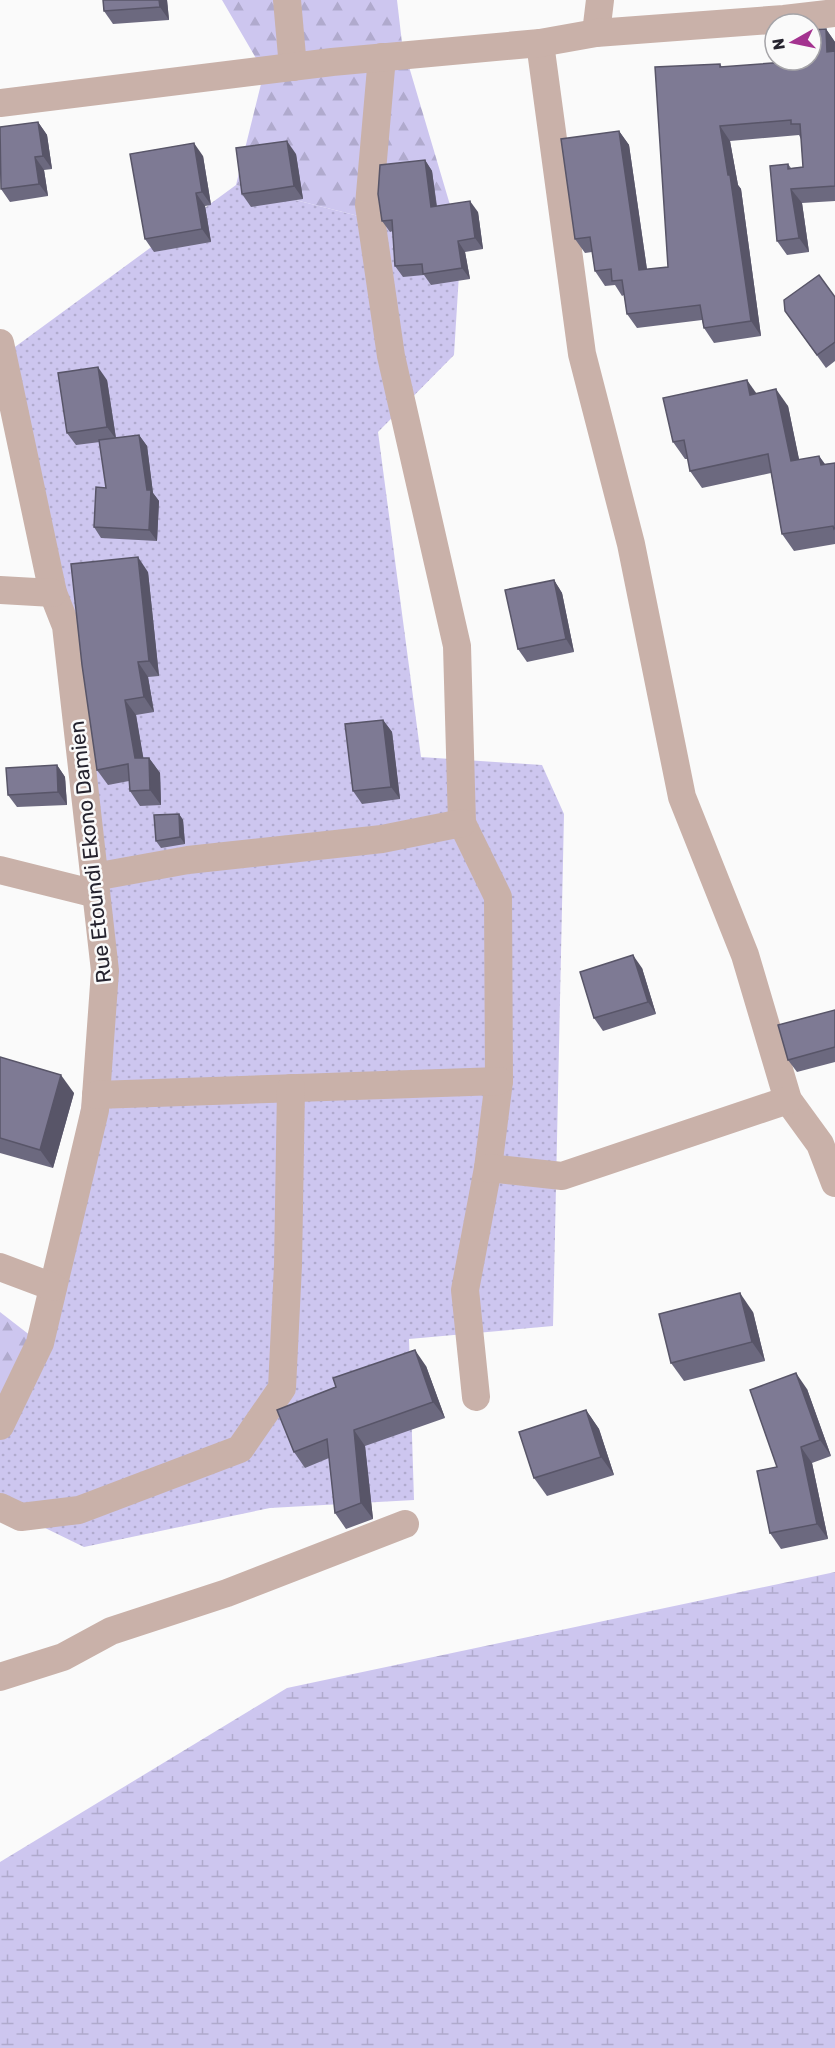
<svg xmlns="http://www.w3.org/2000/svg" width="835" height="2048" font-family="Rubik,sans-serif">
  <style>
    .grass { fill: url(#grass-dots) }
    .forest { fill: url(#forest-firs) }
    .wetland { fill: url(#wetland-marsh) }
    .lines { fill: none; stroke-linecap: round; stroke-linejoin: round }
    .minor { stroke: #c9b1a9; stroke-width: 28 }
    .wall { fill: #6c697f }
    .shaded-wall { fill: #585568 }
    .building { fill: #7e7a94; stroke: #585568; stroke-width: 1.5 }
    .labels { text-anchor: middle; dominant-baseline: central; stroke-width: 5; stroke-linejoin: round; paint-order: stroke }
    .street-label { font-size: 21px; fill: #25232e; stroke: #fafafa }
  </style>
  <defs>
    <pattern id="grass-dots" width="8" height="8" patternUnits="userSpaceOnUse" patternTransform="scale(1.5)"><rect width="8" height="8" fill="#cdc6ef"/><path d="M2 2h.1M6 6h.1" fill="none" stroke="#b0aacd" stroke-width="1.8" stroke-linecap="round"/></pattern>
    <pattern id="forest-firs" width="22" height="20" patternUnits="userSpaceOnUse" patternTransform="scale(1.5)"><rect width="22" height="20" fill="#cdc6ef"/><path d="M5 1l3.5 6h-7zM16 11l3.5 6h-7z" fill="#b0aacd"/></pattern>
    <pattern id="wetland-marsh" width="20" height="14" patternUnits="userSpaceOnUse" patternTransform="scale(1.5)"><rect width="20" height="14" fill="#cdc6ef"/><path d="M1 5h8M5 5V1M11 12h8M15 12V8" fill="none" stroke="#b0aacd"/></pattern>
  </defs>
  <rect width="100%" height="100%" fill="#fafafa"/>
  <polygon class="grass" points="236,185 461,242 454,355 378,432 421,757 542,765 564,814 553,1326 409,1339 414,1500 270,1508 84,1547 0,1506 0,1426 40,1343 105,971 66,626 4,355"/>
  <g class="forest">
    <polygon points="222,0 397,0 402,43 461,242 236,185 264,72"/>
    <polygon points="0,1312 40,1343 0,1426"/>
  </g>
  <polygon class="wetland" points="835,1572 835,2048 0,2048 0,1862 287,1688"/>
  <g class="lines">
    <g class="minor">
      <polyline points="287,0 293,67"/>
      <polyline points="596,33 600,0"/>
      <polyline points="540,43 582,354 631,544 682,797 745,955 788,1100 820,1144 835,1183"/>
      <polyline points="382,57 369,205 391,356 457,646 462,823 498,897 499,1081 488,1168 465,1290 476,1397"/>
      <polyline points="0,103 332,62 540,43 596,33 784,19 835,13"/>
      <polyline points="0,343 53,593 66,626 105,971 95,1110 40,1343 0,1426"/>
      <polyline points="0,590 53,593"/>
      <polyline points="0,870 96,894"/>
      <polyline points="94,877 188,860 382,839 462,823"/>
      <polyline points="96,1095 499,1081"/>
      <polyline points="488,1168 562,1176 788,1100"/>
      <polyline points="0,1267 53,1287"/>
      <polyline points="0,1507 21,1517 79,1510 240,1449 282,1388 288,1265 291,1088"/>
      <polyline points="0,1677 63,1657 111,1631 227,1593 405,1524"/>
    </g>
  </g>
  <g class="wall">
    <polygon points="103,0 167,0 169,20 113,24 104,11"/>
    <polygon points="826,29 835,42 835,201 802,203 809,252 787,255 777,241 788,164 791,168 803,167 801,139 799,135 730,141 738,185 741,189 761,336 714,343 704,328 702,320 637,328 627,314 624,295 622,296 615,285 605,286 595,271 592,252 585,253 575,239 619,131 629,145 647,269 668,267 720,64 722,67 786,62"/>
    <polygon points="38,122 47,135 52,169 44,170 48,196 10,202 1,189"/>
    <polygon points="296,154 303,199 251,207 242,194"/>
    <polygon points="203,156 211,205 205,206 211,242 154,252 145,239"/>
    <polygon points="425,160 432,171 437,206 478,212 483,249 465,252 470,279 431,285 424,275 403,277 395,266 393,231 390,232 382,221"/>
    <polygon points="835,297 835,361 826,368 785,311"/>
    <polygon points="107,380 116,438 139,435 147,446 153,493 159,501 157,541 101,538 94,527 106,488 100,442 76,445 67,433"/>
    <polygon points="756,394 788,406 799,460 819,456 825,464 835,463 835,544 794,551 782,534 771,473 702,488 690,471 688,459 685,459 673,442"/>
    <polygon points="148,572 159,676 148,677 154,712 136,715 143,758 149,758 160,773 161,805 140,806 130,791 129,781 108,785 97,770"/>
    <polygon points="554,580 562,593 574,652 527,662 518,649"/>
    <polygon points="383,720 392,732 400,799 362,804 353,791"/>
    <polygon points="57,765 65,777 67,805 17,807 8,795"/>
    <polygon points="179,814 183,820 185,844 161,848 156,841"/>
    <polygon points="642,968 656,1014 603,1031 594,1018"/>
    <polygon points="835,1010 835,1062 797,1072 788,1060"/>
    <polygon points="0,1057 74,1093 53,1168 0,1153"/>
    <polygon points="753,1312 765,1361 684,1381 671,1363"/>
    <polygon points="426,1366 445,1418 365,1446 373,1519 346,1529 335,1513 329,1458 305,1468 294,1452"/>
    <polygon points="807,1389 831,1456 812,1463 828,1539 781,1549 770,1533 777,1467"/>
    <polygon points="586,1410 599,1429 614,1475 547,1496 534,1478"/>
  </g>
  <g class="shaded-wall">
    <polygon points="159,0 167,0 169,20 160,7"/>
    <polygon points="826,29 835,42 835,63 827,52"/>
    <polygon points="38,122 47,135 52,169 43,156"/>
    <polygon points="720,126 730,141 738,185 741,189 761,336 751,321 728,175"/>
    <polygon points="619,131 629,145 649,284 639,270"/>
    <polygon points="287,141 296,154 303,199 294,186"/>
    <polygon points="194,143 203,156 211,205 202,192"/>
    <polygon points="35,157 44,170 48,196 39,184"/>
    <polygon points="425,160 432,171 438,218 431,207"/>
    <polygon points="791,189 802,203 809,252 799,238"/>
    <polygon points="196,193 205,206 211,242 202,229"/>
    <polygon points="470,201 478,212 483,249 475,238"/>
    <polygon points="458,241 465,252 470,279 462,268"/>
    <polygon points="98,367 107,380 116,439 107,427"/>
    <polygon points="747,380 759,397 750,395"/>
    <polygon points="776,389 788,406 803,478 791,461"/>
    <polygon points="139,435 147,446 153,493 159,501 157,541 149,530 147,490"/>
    <polygon points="819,456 831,473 821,465"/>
    <polygon points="138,557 148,572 159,676 149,661"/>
    <polygon points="554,580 562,593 574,652 566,639"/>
    <polygon points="138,662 148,677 154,712 144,697"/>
    <polygon points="125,700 136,715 146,773 135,758"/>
    <polygon points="383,720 392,732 400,799 391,787"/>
    <polygon points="149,758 160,773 161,805 150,790"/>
    <polygon points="57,765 65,777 67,805 58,792"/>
    <polygon points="179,814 183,820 185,844 180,837"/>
    <polygon points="633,955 642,968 656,1014 648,1002"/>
    <polygon points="61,1075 74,1093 53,1168 40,1150"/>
    <polygon points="740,1293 753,1312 765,1361 752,1342"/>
    <polygon points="415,1350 426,1366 445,1418 433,1402"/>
    <polygon points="796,1373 807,1389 831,1456 820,1440"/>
    <polygon points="586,1410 599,1429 614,1475 601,1457"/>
    <polygon points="354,1430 365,1446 373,1519 361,1503"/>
    <polygon points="801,1447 812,1463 828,1539 817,1524"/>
  </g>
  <g class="building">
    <polygon points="103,0 159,0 160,7 104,11"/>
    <polygon points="826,29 827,52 835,51 835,186 791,189 799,238 777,241 770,166 788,164 788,169 803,167 800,124 791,124 791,120 720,126 728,175 730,175 751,321 704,328 700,305 627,314 622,280 612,281 611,269 595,271 590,237 575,239 561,139 619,131 639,270 668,267 655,67 720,64 720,67 786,62 786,60 811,60 811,30"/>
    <polygon points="38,122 43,156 35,157 39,184 1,189 0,127"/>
    <polygon points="287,141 294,186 242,194 236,148"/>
    <polygon points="194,143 202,192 196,193 202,229 145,239 130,154"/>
    <polygon points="425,160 431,207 470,201 475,238 458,241 462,268 423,274 422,264 395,266 392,220 382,221 378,194 380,165"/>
    <polygon points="819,275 835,297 835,342 817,355 785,311 784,300"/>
    <polygon points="98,367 107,427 67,433 58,373"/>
    <polygon points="747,380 750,395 776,389 791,461 819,456 821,465 835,463 835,528 834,529 833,526 782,534 768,454 690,471 684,440 673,442 663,398"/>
    <polygon points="139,435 147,490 151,490 149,530 94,527 96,487 106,488 99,440"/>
    <polygon points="138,557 149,661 138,662 144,697 125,700 135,758 149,758 150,790 130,791 128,764 97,770 82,665 71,564"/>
    <polygon points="554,580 566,639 518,649 505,590"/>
    <polygon points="383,720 391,787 353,791 345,724"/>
    <polygon points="57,765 58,792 8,795 6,768"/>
    <polygon points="179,814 180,837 156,841 154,815"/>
    <polygon points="633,955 648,1002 594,1018 580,972"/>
    <polygon points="835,1010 835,1047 788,1060 778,1025"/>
    <polygon points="0,1057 61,1075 40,1150 0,1138"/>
    <polygon points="740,1293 752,1342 671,1363 659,1314"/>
    <polygon points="415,1350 433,1402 354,1430 361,1503 335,1513 327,1439 294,1452 277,1410 336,1387 333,1378"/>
    <polygon points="796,1373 820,1440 801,1447 817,1524 770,1533 757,1471 777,1467 750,1390"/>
    <polygon points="586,1410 601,1457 534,1478 519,1432"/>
  </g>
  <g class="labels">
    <g class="street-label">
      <text transform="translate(90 852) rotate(-96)">Rue Etoundi Ekono Damien</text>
    </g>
  </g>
  <g transform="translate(793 42) rotate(261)"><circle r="28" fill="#fafafa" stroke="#a5a4a8" stroke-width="1.5"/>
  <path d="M0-4.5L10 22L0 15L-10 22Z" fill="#a43390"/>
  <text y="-9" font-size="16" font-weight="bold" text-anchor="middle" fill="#25232e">N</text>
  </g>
</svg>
